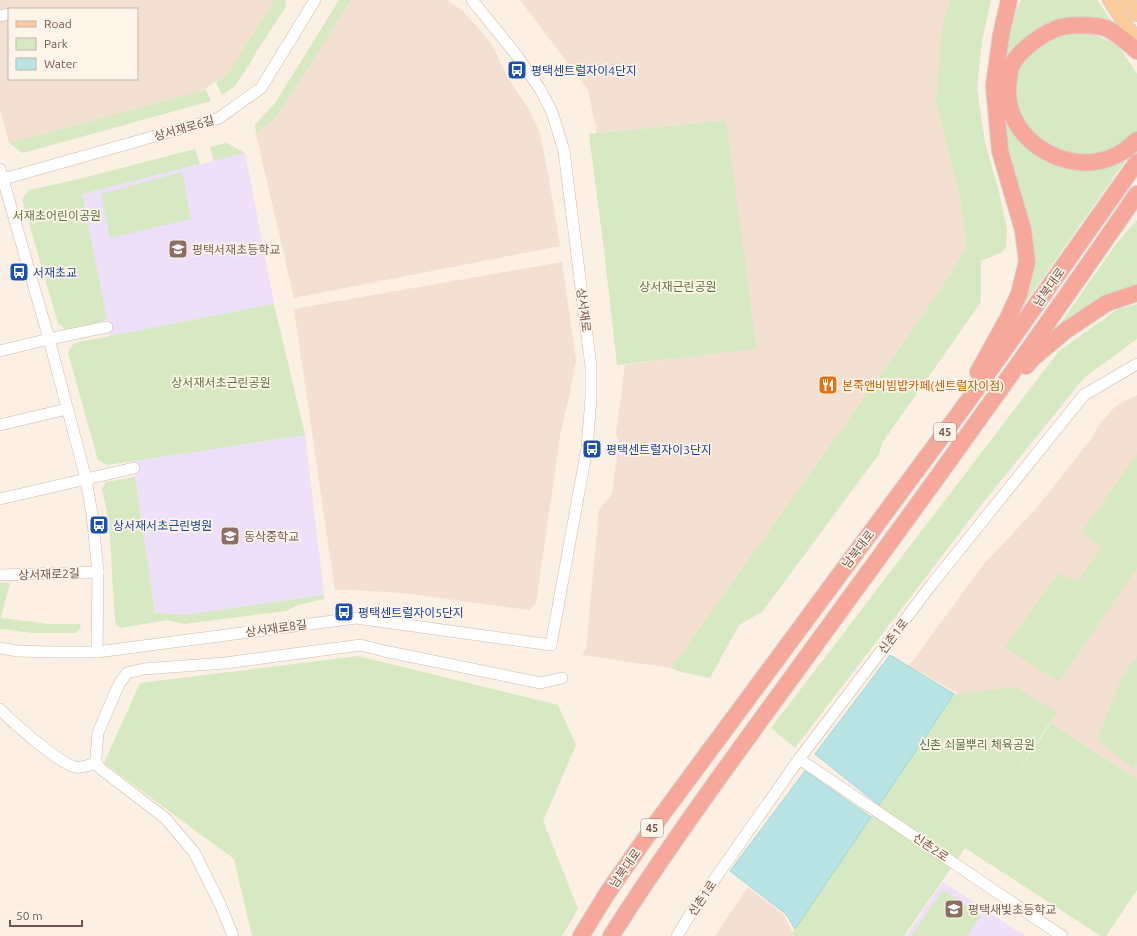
<svg xmlns="http://www.w3.org/2000/svg" width="1137" height="936" font-family="Ubuntu,'Noto Sans KR',sans-serif">
  <style>
    .residential { fill: #f3e0d2; fill-rule: evenodd }
    .education { fill: #ede0f8 }
    .green { fill: #d6e9c2 }
    .water { fill: #b8e4e5; stroke: #9ed5d7 }
    .lines { fill: none; stroke-linecap: round; stroke-linejoin: round }
    .minor-casing { stroke: #cfb8ad; stroke-width: 12 }
    .major-casing { stroke: #d8cfcc; stroke-width: 16 }
    .highway-casing { stroke: #d8cfcc; stroke-width: 18 }
    .minor { stroke: #fff; stroke-width: 11 }
    .major { stroke: #facc9c; stroke-width: 14 }
    .highway { stroke: #f6a89a; stroke-width: 16 }
    .labels { text-anchor: middle; dominant-baseline: central; stroke-width: 3.5; stroke-linejoin: round; paint-order: stroke }
    .shield { fill: #fff4e9; stroke: #9e8479; stroke-width: 1 }
    .shield-label { font-size: 11px; font-weight: bold; fill: #745449 }
    .transit-label { font-size: 12px; fill: #164399; stroke: #fff4e9; text-anchor: start }
    .street-label { font-size: 12px; fill: #745449; stroke: #fff4e9 }
    .park-label { font-size: 12px; fill: #587942; stroke: #fff4e9 }
    .education-label { font-size: 12px; fill: #785e54; stroke: #fff4e9; text-anchor: start }
    .food-label { font-size: 12px; fill: #c56008; stroke: #fff4e9; text-anchor: start }
  </style>
  <rect width="100%" height="100%" fill="#fcefe3"/>
  <g class="residential">
    <path d="M0 0H274L228 74 201 91 9 143 0 110ZM9 9H137V79H9Z"/>
    <polygon points="351,0 447,0 463,11 491,43 508,78 528,108 540,133 548,174 560,246 294,298 256,134 275,118 288,100"/>
    <polygon points="520,0 950,0 942,28 959,194 967,245 950,275 914,328 671,668 582,655 586,649 599,510 612,494 619,441 616,434 625,365 757,348 725,120 597,133 588,90"/>
    <polygon points="562,262 576,360 569,398 561,430 536,603 529,610 403,593 354,590 335,590 294,309"/>
    <polygon points="1137,395 1137,779 1051,723 1013,701 957,693 909,666 983,565 1035,510 1091,439 1101,422 1116,406"/>
    <polygon points="748,887 784,915 794,936 715,936"/>
  </g>
  <g class="education">
    <polygon points="245,153 274,304 110,336 82,194"/>
    <polygon points="305,435 324,595 185,615 155,613 133,461"/>
    <polygon points="943,882 1025,936 906,936"/>
  </g>
  <g class="green">
    <polygon points="274,0 286,0 285,8 255,54 251,62 235,86 222,95 216,82 228,74"/>
    <polygon points="339,0 351,0 288,100 275,118 256,134 255,125 275,103"/>
    <polygon points="950,0 991,0 982,42 977,88 985,143 999,192 1007,229 1006,247 1002,252 981,261 981,302 882,443 879,454 762,612 739,625 710,678 681,672 671,668 914,328 950,275 967,245 959,194 936,102 942,28"/>
    <polygon points="1021,0 1097,0 1119,32 1095,23 1077,21 1048,26 1034,34 1022,42 1009,61 1004,79 1004,101 1014,134 1039,155 1072,167 1089,170 1110,165 1131,153 1018,313 1026,292 1032,259 1030,224 1016,186 1007,154 999,94 1004,57 1016,9"/>
    <polygon points="1089,32 1118,45 1137,74 1137,133 1113,150 1094,155 1073,155 1049,149 1017,117 1014,77 1021,61 1054,34"/>
    <polygon points="205,89 211,101 23,153 9,143 201,91"/>
    <polygon points="726,120 757,349 617,365 604,250 589,134"/>
    <polygon points="227,143 245,153 214,161 210,147"/>
    <polygon points="195,149 200,164 82,194 107,320 66,330 58,323 22,199 29,190 79,179"/>
    <polygon points="182,172 191,219 110,238 101,194"/>
    <polygon points="1137,220 1137,288 1055,331 1116,244"/>
    <polygon points="274,304 305,435 107,465 98,460 68,353 74,343"/>
    <polygon points="1137,304 1137,339 1084,378 978,509 795,748 771,728 1059,351 1118,309"/>
    <polygon points="1137,454 1137,568 1059,682 1005,647 1058,574 1078,580 1102,548 1081,533"/>
    <polygon points="135,477 155,613 185,615 324,595 324,599 298,605 286,611 184,624 167,620 121,628 116,625 115,620 109,521 102,488 106,482"/>
    <polygon points="0,583 10,583 1,618 49,624 80,624 81,628 75,633 34,633 0,629"/>
    <polygon points="358,656 558,705 576,745 543,821 578,909 562,936 252,936 234,859 104,763 140,683"/>
    <polygon points="1137,656 1137,763 1133,768 1097,740 1122,677"/>
    <polygon points="1015,687 1057,712 1004,792 1051,723 1137,779 1137,890 1106,936 1101,936 965,848 904,936 794,936 792,933 954,694"/>
    <polygon points="943,890 981,916 967,936 911,936"/>
  </g>
  <g class="water">
    <polygon points="890,655 954,694 879,805 815,754"/>
    <polygon points="805,771 871,817 795,929 786,914 730,871"/>
  </g>
  <g class="lines">
    <defs>
      <g id="minor">
        <polyline points="0,16 9,14"/>
        <polyline points="0,169 49,339 86,479 92,514 98,572 97,652"/>
        <polyline points="0,180 219,118 261,88 315,0"/>
        <polyline points="0,351 49,339 107,327"/>
        <polyline points="0,425 67,409"/>
        <polyline points="0,499 134,468"/>
        <polyline points="0,575 98,572"/>
        <polyline points="0,648 17,651 52,652 97,652 356,618 551,645 587,448 591,398 591,367 564,151 552,112 540,89 518,57 472,0"/>
        <path d="M0 709C12 722 59 763 75 767 82 768 90 765 96 763"/>
        <polyline points="799,759 1062,936"/>
        <polyline points="233,936 220,904 194,852 165,818 101,769 96,763 96,757 98,733 119,684 127,673 143,669 225,663 361,645 384,651 541,683 562,678"/>
        <polyline points="677,936 691,913 799,759 932,584 1084,395 1137,364"/>
      </g>
      <g id="major">
        <polyline points="1110,0 1137,42"/>
        <polyline points="1127,0 1137,14"/>
      </g>
      <g id="highway">
        <path d="M1137 51C1128 43 1119 35 1108 29 1097 24 1066 24 1055 29 1041 35 1020 50 1013 63 1009 70 1009 79 1008 87 1006 125 1035 153 1071 161 1095 166 1120 158 1137 140"/>
        <polyline points="1026,366 1034,357 1065,331 1107,303 1137,293"/>
        <polyline points="978,372 1009,316 1019,294 1027,262 1023,230 1000,151 994,86 1001,35 1009,0"/>
        <polyline points="581,936 608,892 659,819 968,401 1137,162"/>
        <path d="M611 936C685 820 768 711 848 600 946 466 1043 331 1137 194"/>
      </g>
    </defs>
    <use href="#minor" class="minor-casing"/>
    <use href="#major" class="major-casing"/>
    <use href="#highway" class="highway-casing"/>
    <use href="#minor" class="minor"/>
    <use href="#major" class="major"/>
    <use href="#highway" class="highway"/>
  </g>
  <defs>
    <symbol id="bus-square" viewBox="-11 -11 22 22"><rect x="-9" y="-9" width="18" height="18" rx="4" fill="#1a4fb4" stroke="#fff4e9"/><path d="M-5-6H5V4H4V6H2V4H-2V6H-4V4H-5ZM-3.5-4V0h7V-4ZM-3.5 1.2v1.5H-2V1.2ZM2 1.2v1.5H3.5V1.2Z" fill="#fff"/></symbol>
    <symbol id="school-square" viewBox="-11 -11 22 22"><rect x="-9" y="-9" width="18" height="18" rx="4" fill="#8d6e63" stroke="#fff4e9"/><path d="M0-5L7-2L0 1L-7-2ZM-4 1L0 2.5L4 1V4Q0 6-4 4Z" fill="#fff"/></symbol>
    <symbol id="restaurant-square" viewBox="-11 -11 22 22"><rect x="-9" y="-9" width="18" height="18" rx="4" fill="#e8710a" stroke="#fff4e9"/><path d="M-5-6h1v4h1v-4h1v4h1v-4h1v5L-1.5 .5V6h-2V.5L-5-1ZM5-6V6H3V1.5H1.5Q1.5-4 5-6Z" fill="#fff"/></symbol>
  </defs>
  <g fill-rule="evenodd">
    <use href="#bus-square" x="506" y="59" width="22" height="22"/>
    <use href="#school-square" x="167" y="238" width="22" height="22"/>
    <use href="#bus-square" x="8" y="261" width="22" height="22"/>
    <use href="#restaurant-square" x="817" y="374" width="22" height="22"/>
    <use href="#bus-square" x="581" y="438" width="22" height="22"/>
    <use href="#bus-square" x="88" y="514" width="22" height="22"/>
    <use href="#school-square" x="219" y="525" width="22" height="22"/>
    <use href="#bus-square" x="333" y="601" width="22" height="22"/>
    <use href="#school-square" x="943" y="898" width="22" height="22"/>
  </g>
  <g class="labels">
    <g class="shield">
      <rect x="934" y="423" width="22" height="18" rx="3"/>
      <rect x="641" y="819" width="22" height="18" rx="3"/>
    </g>
    <g class="shield-label">
      <text x="945" y="432">45</text>
      <text x="652" y="828">45</text>
    </g>
    <g class="transit-label">
      <text x="531" y="70">평택센트럴자이4단지</text>
      <text x="33" y="272">서재초교</text>
      <text x="606" y="449">평택센트럴자이3단지</text>
      <text x="113" y="525">상서재서초근린병원</text>
      <text x="358" y="612">평택센트럴자이5단지</text>
    </g>
    <g class="street-label">
      <text transform="translate(184 128) rotate(-16)">상서재로6길</text>
      <text transform="translate(1049 287) rotate(-55)">남북대로</text>
      <text transform="translate(584 310) rotate(83)">상서재로</text>
      <text transform="translate(858 549) rotate(-53)">남북대로</text>
      <text transform="translate(49 574) rotate(-2)">상서재로2길</text>
      <text transform="translate(276 628) rotate(-8)">상서재로8길</text>
      <text transform="translate(893 636) rotate(-53)">신촌1로</text>
      <text transform="translate(931 847) rotate(34)">신촌2로</text>
      <text transform="translate(625 868) rotate(-55)">남북대로</text>
      <text transform="translate(702 898) rotate(-56)">신촌1로</text>
    </g>
    <g class="park-label">
      <text x="57" y="215">서재초어린이공원</text>
      <text x="678" y="286">상서재근린공원</text>
      <text x="221" y="382">상서재서초근린공원</text>
      <text x="977" y="744">신촌 쇠물뿌리 체육공원</text>
    </g>
    <g class="education-label">
      <text x="192" y="249">평택서재초등학교</text>
      <text x="244" y="536">동삭중학교</text>
      <text x="968" y="909">평택새빛초등학교</text>
    </g>
    <g class="food-label">
      <text x="842" y="385">본죽앤비빔밥카페(센트럴자이점)</text>
    </g>
  </g>
  <rect x="8" y="8" width="130" height="72" fill="#fff4e9" stroke="#c7b4a9"/>
  <rect x="16" y="21" width="20" height="6" fill="#facc9c" stroke="#c7b4a9"/>
  <text x="44" y="28" font-size="12" fill="#745449">Road</text>
  <rect x="16" y="38" width="20" height="12" fill="#d6e9c2" stroke="#c7b4a9"/>
  <text x="44" y="48" font-size="12" fill="#745449">Park</text>
  <rect x="16" y="58" width="20" height="12" fill="#b8e4e5" stroke="#c7b4a9"/>
  <text x="44" y="68" font-size="12" fill="#745449">Water</text>
  <path d="M10 920v6h72v-6" fill="none" stroke="#745449" stroke-width="2"/>
  <text x="16" y="920" font-size="12" fill="#745449" stroke="#fff4e9" stroke-width="3" paint-order="stroke">50 m</text>
</svg>
